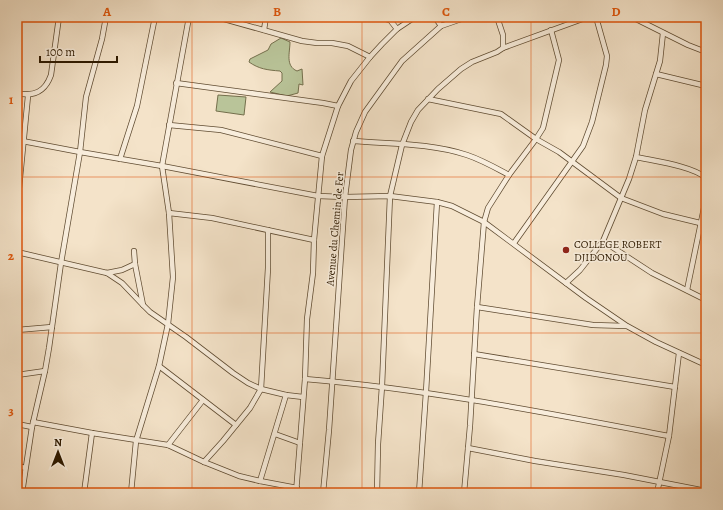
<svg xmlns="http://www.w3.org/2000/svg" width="723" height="510" font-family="Alegreya,serif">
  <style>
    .green { fill: #b9c499; stroke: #746f4c }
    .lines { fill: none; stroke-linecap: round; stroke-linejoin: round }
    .minor-casing { stroke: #604c32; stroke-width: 6 }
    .minor { stroke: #f8eddc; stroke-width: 4.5 }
    .grid { fill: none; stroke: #df560b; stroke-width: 1; stroke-opacity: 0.55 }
    .poi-dot { fill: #8f2418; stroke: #f8eddc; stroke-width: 1.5 }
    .labels { text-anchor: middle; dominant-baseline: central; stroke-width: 3; stroke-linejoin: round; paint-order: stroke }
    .street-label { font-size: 11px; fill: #2e1a00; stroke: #f8eddc }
    .poi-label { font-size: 11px; fill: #2e1a00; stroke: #f8eddc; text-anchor: start }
    .neatline { fill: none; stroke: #df560b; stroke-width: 1.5 }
    .grid-label { font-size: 13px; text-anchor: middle; font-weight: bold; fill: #df560b }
  </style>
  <rect width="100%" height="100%" fill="#f4e3c9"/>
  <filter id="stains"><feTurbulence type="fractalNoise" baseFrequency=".005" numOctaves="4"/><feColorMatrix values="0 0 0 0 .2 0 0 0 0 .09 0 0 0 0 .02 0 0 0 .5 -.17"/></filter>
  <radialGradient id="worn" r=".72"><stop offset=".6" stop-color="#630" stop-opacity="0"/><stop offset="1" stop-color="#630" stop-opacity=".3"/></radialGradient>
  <g class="green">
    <path d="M281 38 290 42C290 52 285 66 297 71L302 69 303 85 299 84 298 93 287 96 270 92 282 81V73L280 71C267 70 259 69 249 62L250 59 268 50 271 44Z"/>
    <polygon points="218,95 246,97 244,115 216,111"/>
  </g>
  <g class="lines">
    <defs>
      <g id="minor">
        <polyline points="217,17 302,41 317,43 332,43 348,46 370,57"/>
        <polyline points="379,17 390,20 397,29"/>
        <polyline points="435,17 441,26"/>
        <polyline points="632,17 688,45 706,52"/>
        <polyline points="17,30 20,17"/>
        <polyline points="264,30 266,17"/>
        <polyline points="503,48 588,17"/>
        <polyline points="656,74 706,86"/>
        <polyline points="176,83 323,103 338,106"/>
        <path d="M17 93C34 97 45 92 51 75L59 17"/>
        <polyline points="428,99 501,114 536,139 559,152 621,198 663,214 700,223"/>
        <polyline points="169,125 221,130 322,156"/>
        <polyline points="17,140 80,152 162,166 318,196 345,197 390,196 437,202 452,206 484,222 586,298 627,326 656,342 706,365"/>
        <path d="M353 141C391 144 431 143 467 155 482 160 496 168 509 175"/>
        <path d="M636 157C654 161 693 166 706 178"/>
        <polyline points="120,159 137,106 155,17"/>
        <polyline points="17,209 28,96"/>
        <polyline points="169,213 212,218 314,240"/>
        <polyline points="603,241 652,273 706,300"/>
        <polyline points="514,243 583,146 592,122 606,65 607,56 596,17"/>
        <polyline points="134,251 135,264 143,305 150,312 186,337 233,373 248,383 261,389 286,395 303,397"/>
        <polyline points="17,252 107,273 122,270 135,264"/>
        <polyline points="107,273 122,283 143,305"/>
        <polyline points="566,283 580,270 603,241 629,179 636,157 645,110 660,61 663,33"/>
        <polyline points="687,290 706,198"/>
        <polyline points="477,307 593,325 626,326"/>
        <polyline points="17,330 52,327"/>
        <polyline points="474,354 675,387"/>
        <polyline points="159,366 236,425"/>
        <polyline points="17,375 45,371"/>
        <path d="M305 379C427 389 548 413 669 436"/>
        <polyline points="33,422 92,433 168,445 204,462 239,476 260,481 297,488"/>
        <polyline points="17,424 32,427"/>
        <polyline points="275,434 300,443"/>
        <polyline points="168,445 203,400"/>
        <polyline points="468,448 535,461 624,475 706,491"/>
        <polyline points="204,462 223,441 250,408 261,389 268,268 268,230"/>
        <polyline points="17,465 25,468"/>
        <polyline points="260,481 286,395"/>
        <polyline points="22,493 32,427 45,371 49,348 61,263 80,152 86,97 102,39 106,17"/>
        <polyline points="84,493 92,433"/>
        <polyline points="131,493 136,441 159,366 168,324 173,277 169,213 162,166 189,17"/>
        <polyline points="296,493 305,379 307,319 313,273 314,240 322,156 338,106 351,81 370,57 382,44 397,29 415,17"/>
        <polyline points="323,493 329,430 345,197 351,150 356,132 365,112 402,61 441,26 467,17"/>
        <polyline points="377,493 378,444 382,386 390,196 402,145 411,122 418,110 438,89 461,69 472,62 497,52 503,48 503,35 497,17"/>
        <polyline points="419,493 426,392 437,202"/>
        <polyline points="464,493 470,426 477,307 484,222 488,208 509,175 536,139 543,128 559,60 551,30"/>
        <polyline points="657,493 669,436 679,353"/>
        <polyline points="704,493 706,484"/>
      </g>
    </defs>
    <use href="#minor" class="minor-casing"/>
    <use href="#minor" class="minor"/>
  </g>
  <path class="grid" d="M192 17V493M362 17V493M531 17V493M17 177H706M17 333H706"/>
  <circle class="poi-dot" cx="566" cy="250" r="4"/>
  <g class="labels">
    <g class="street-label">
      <text transform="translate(335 229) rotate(-85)">Avenue du Chemin de Fer</text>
    </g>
    <g class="poi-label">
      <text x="574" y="244">COLLEGE ROBERT<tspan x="574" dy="13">DJIDONOU</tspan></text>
    </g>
  </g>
  <rect width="723" height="510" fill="none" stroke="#f4e3c9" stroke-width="44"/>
  <g transform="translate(58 452)" stroke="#f8eddc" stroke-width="3" paint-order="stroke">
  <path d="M0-3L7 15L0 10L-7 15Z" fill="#2e1a00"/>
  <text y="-6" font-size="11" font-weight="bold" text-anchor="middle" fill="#2e1a00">N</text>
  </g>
  <path d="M40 56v6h77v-6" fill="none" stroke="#2e1a00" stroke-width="2"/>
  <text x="46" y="56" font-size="12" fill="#2e1a00" stroke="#f8eddc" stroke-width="3" paint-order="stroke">100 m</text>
  <rect x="22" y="22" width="679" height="466" class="neatline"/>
  <g class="grid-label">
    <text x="107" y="16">A</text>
    <text x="277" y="16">B</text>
    <text x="446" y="16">C</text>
    <text x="616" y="16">D</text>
    <text x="11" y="104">1</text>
    <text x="11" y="260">2</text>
    <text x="11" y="415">3</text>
  </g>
  <rect width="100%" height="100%" filter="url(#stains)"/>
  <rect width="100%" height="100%" fill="url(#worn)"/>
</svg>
